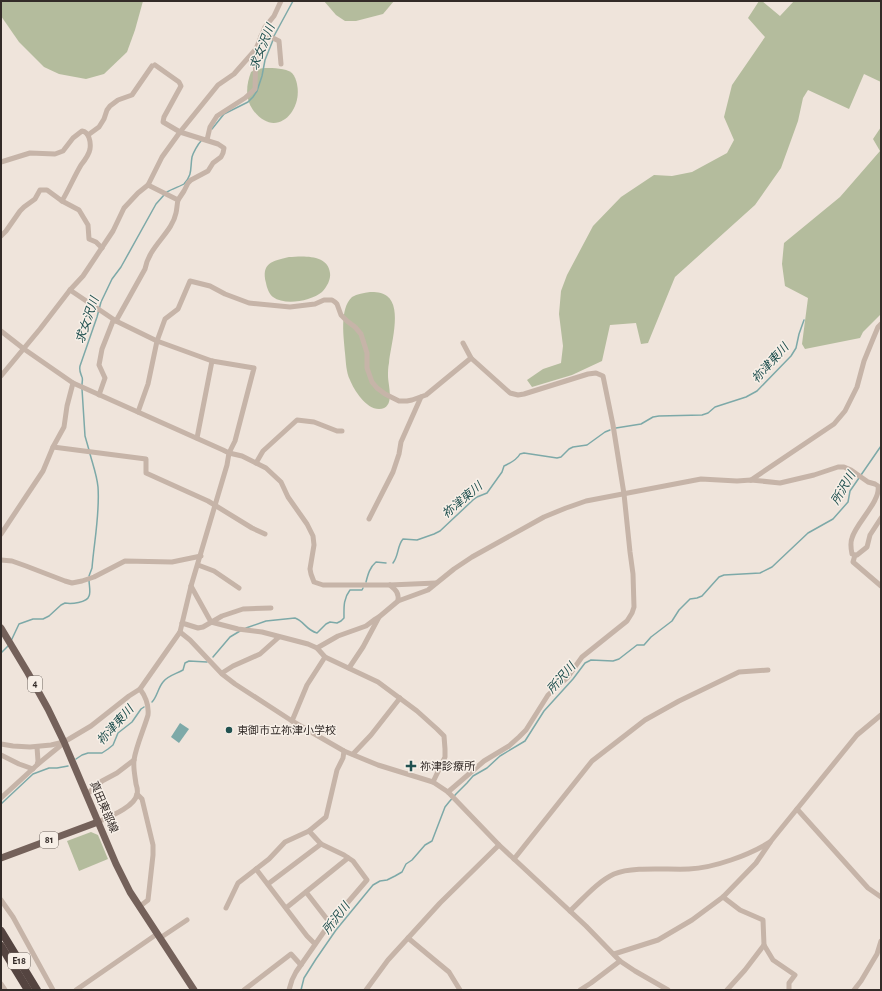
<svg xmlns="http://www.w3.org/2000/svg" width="882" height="991" font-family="'Alegreya Sans','Noto Sans JP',sans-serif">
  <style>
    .green { fill: #b4bc9d }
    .water { fill: #7da9a8 }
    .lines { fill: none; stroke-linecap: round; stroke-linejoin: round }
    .stream { stroke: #7da9a8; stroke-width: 1.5 }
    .minor { stroke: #c6b4a8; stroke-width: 5 }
    .major { stroke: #74615a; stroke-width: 7 }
    .highway { stroke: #544440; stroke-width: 8 }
    .poi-dot { fill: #215150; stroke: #f7efe7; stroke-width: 1.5 }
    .labels { text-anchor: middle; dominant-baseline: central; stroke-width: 3; stroke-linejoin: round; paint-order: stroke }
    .shield { fill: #f7efe7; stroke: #6e6661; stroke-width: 1 }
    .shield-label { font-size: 10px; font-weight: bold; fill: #332b28 }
    .poi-label { font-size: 11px; fill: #332b28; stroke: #f7efe7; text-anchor: start }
    .street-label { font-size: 11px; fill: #332b28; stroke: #f7efe7 }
    .water-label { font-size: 12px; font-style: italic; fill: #215150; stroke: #f7efe7 }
  </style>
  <rect width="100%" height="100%" fill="#efe4db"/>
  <g class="green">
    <polygon points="1,1 143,1 135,30 127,52 104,74 86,79 59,74 44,67 19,42 1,16"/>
    <polygon points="324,1 394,1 383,14 356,21 345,21 336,15"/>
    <polygon points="759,1 762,1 780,16 794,1 881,1 881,82 864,74 849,109 808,90 803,98 798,121 781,168 755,205 675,277 648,343 641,344 636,323 610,325 602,361 572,375 532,387 527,380 543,369 561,363 563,346 559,314 561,291 567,275 593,226 621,197 654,175 672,176 692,172 727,153 734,140 724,117 732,85 765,37 748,18"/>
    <path d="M265 68C274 68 285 68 292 73 295 76 296 80 297 84 303 112 275 140 253 110 245 99 246 85 251 72L256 69Z"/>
    <polygon points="881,127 881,314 863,332 860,338 805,349 802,344 808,298 785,286 782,264 784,243 840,197 880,151 873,139"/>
    <path d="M289 257C303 256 328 254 330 273 331 279 327 287 322 292 311 301 285 306 273 297 269 294 267 288 266 283 261 263 272 261 289 257Z"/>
    <path d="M370 292C375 292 382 292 387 296 403 308 390 347 389 363 388 367 388 372 388 376 388 385 396 409 379 409 366 409 354 390 350 380 346 372 346 362 345 353 344 338 339 309 352 297 357 294 364 293 370 292Z"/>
    <polygon points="91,832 98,835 108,859 79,871 67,841"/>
  </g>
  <polygon class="water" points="180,723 189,729 179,743 171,737"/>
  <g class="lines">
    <g class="stream">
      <polyline points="274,36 293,1"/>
      <polyline points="212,129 224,114 248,102 253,97 257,91 262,76 265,60 273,40"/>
      <path d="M167 192C172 189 181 186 184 184 193 174 190 168 192 157 193 153 198 144 201 141"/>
      <path d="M82 385C82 382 83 379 82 377 80 372 79 371 80 366L97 317 101 302 112 279 121 267 156 204 164 195"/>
      <polyline points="82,389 85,436 89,450"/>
      <polyline points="616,428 641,424 653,417 659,416 702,415 708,413 715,407 746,397 757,391 791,356 796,348 799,334 804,320"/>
      <path d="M393 563C399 555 397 546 403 539L417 540 434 534 440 531 473 500 477 497 487 493 502 472 504 466C510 463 516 461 520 454L524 453 557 458 561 457 569 449 573 447 587 445 605 432 610 430"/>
      <path d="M89 576 92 568C94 542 100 514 98 487 97 476 93 465 90 454"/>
      <path d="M366 582C368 574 370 567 376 562L386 563"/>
      <path d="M246 628 266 621 295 618C304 621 306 630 317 633L326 624 330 622 337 623 341 621 344 618C344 608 343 599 350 590H362L363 588"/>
      <path d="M11 641 19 624 33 619H43L49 616 61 605 65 603C71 604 87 603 89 596 91 592 89 585 89 580"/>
      <polyline points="1,653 9,645"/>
      <polyline points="213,657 230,637 240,631"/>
      <path d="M152 702C157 697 158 688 163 682 167 676 176 674 183 670L185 663 189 661 207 662"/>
      <polyline points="76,759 82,755 88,753 102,753 108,749 113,745 118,733 132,722 141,709 144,707"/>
      <polyline points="1,804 33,774 49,768 57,768 68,766"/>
      <polyline points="301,990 304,978 316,959 336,930 368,891 373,885 380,881 387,880 395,876 402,872 406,864 412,860 425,845 432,841 445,807 449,802 456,794 467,783 473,776 487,768 500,756 525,741 544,711 573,679 585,663 591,660 613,661 619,659 637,645 644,645 651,637 672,621 679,610 690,599 697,598 702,596 719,577 724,575 760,573 772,567 808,533 833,519 848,502 850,491 881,446"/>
    </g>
    <g class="minor">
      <polyline points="261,36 273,38 279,41 281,64"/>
      <polyline points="155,65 179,82 181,86 164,117 163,122 180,132 218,144 224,148 223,153 221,157 213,163 208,171 191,180 188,183 184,191 178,200"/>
      <polyline points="88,135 99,127 104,119 107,110 110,106 118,100 132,95 152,66"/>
      <polyline points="207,140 210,127 217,116 245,98 255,89 256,49"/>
      <path d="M1 162 30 153 55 154 63 151 73 138 82 131C89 132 91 142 90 149 89 155 85 160 81 165 74 177 69 189 62 201L79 210 88 225 89 239 96 242 102 248"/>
      <polyline points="1,236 6,231 20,211 24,207 35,199 40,190 47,190 62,201"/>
      <polyline points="1,331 24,349 73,383 223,450 229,453 242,456 266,468 281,482 288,497 307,524 313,536 314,545 310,569 311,574 314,582 323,585 390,585 436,583"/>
      <polyline points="1,376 40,329 70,290 83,276 113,231 124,208 138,193 148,185 162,157 180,132 218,85 234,74 256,49 265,27 274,16 281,1"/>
      <path d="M99 395 105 378 99 365 102 349 113 321H116L145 269C149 246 172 233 176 213 177 209 177 204 178 200L148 185"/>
      <polyline points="138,412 148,384 157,341 165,319 178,309 190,281 210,286 225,294 249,303 290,307 315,304 324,300 332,300 335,302 337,304 341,315 347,321 355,327 361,334 367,353 367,368 372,382 377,388 385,394 399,401 407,401 412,400 426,395 471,358"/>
      <polyline points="197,438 212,361"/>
      <polyline points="53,447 146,459 146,473 208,501 252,528 265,534"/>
      <polyline points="256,463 263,451 297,420 314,422 337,431 342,431"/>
      <polyline points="751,480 834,424 845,411 857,387 864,361 873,339 878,327 881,324"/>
      <polyline points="881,518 870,535 867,547 857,555 855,555 853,562 881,586"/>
      <polyline points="369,519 393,472 399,454 401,442 421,397"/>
      <polyline points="1,534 43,471 53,447 64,427 67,406 73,383"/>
      <polyline points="1,560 12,561 26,566 65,581 72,583 82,581 94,577 125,561 172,562 201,556"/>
      <polyline points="198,565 214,571 239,588"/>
      <path d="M390 585C396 590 399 593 398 601"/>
      <polyline points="191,586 211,622 238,629 262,632 308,644 317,648 325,657 378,682 417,711 437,729 444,736 445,749 445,757 433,782"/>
      <polyline points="182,623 198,628 203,627 222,616 243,609 271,608"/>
      <polyline points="180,632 190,640 222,674 235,684 292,721 344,751 378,765 433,782 448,792 499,845 586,926 620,961 635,971 668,990"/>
      <path d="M317 648 338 636 366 626 374 620 379 617 398 601 428 590 454 569 472 557 544 517 566 508 586 501 701 479 737 481 751 480 780 483 814 475 838 467H844L851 470 868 482 875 484 878 486C881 501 856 523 852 538 850 543 851 549 852 554L855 555"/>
      <polyline points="349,668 363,647 379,617"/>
      <polyline points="222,673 233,666 260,654 279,637"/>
      <polyline points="292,721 307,685 325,657"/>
      <polyline points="1,744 13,746 30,747 51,745 64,742 91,726 129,696 140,689 180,632 191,586 227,465 229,453 235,441 254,368 212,361 157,341 116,321 70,290"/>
      <polyline points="353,754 371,735 400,698"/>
      <polyline points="1,755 19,764 33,769"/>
      <polyline points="38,764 60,746"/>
      <polyline points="448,792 484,761 509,746 519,737 526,730 548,695 567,678 582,657 627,621 632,613 634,607 633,574 630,552 624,494 613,425 603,376 596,373 588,374 524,394 518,395 510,393 471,358 463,343"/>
      <polyline points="137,794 142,799 153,845 153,855 148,900 139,907"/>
      <polyline points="86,795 102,781 117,773 134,760"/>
      <polyline points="1,798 37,765 38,761 37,747"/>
      <polyline points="797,809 868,888 881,897"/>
      <path d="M98 822C109 817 135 807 137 794 138 791 137 787 136 784 135 776 133 768 134 760 136 746 144 729 148 715 149 705 146 697 140 689"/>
      <polyline points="514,859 592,761 645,720 679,701 739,672 768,670"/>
      <polyline points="256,869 307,936 315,944"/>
      <polyline points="268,884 321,844"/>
      <polyline points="306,892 330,923"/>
      <polyline points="723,897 740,910 763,920 764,945 773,960 795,975 789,983 789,990"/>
      <polyline points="1,900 13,917 53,990"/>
      <polyline points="226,908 238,883 269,859 285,842 309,831 326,817 337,770 343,758 344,751"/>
      <polyline points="286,908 348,858"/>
      <path d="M570 911C584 898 597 882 614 874 633 866 668 870 689 869 714 868 749 855 770 842"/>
      <polyline points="160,938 187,920"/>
      <polyline points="408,938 449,972 460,990"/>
      <polyline points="614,954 658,940 692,920 723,897 756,863 771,841 857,735 881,715"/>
      <polyline points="1,984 5,990"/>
      <polyline points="76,990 157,934"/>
      <polyline points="244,990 291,954 301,965"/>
      <polyline points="289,990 292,980 296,972 330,923 367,880 353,861 344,855 321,844 309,831"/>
      <polyline points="366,990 388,960 440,903 499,845"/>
      <polyline points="580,990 591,983 620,961"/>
      <polyline points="727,990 745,970 764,945"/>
      <polyline points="854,990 861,981 877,954 881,941"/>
    </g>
    <g class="major">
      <polyline points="1,628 28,673 48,709 64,742 116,864 130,892 194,990"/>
      <polyline points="1,858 98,822"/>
    </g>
    <g class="highway">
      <polyline points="1,931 37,990"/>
      <polyline points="1,946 28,990"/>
    </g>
  </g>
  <g class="poi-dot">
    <circle cx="229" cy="730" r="4"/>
    <path d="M409 760h4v4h4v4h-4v4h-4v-4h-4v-4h4z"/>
  </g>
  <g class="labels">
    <g class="shield">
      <rect x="28" y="676" width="14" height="16" rx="3"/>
      <rect x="40" y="832" width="18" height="16" rx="3"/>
      <rect x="8" y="953" width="22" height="16" rx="3"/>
    </g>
    <g class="shield-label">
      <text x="35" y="684">4</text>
      <text x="49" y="840">81</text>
      <text x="19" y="961">E18</text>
    </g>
    <g class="poi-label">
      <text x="237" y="730">東御市立祢津小学校</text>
      <text x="420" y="766">祢津診療所</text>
    </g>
    <g class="street-label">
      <text transform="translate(104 807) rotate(67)">真田東部線</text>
    </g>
    <g class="water-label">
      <text transform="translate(262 47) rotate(-68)">求女沢川</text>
      <text transform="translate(87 320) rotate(-71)">求女沢川</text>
      <text transform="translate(770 363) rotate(-48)">祢津東川</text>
      <text transform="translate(843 488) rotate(-60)">所沢川</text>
      <text transform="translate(462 500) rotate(-40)">祢津東川</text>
      <text transform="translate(561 678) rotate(-49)">所沢川</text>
      <text transform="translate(115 725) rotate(-48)">祢津東川</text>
      <text transform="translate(336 918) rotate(-52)">所沢川</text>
    </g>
  </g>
  <rect width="882" height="991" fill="none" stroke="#332b28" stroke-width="4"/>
</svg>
